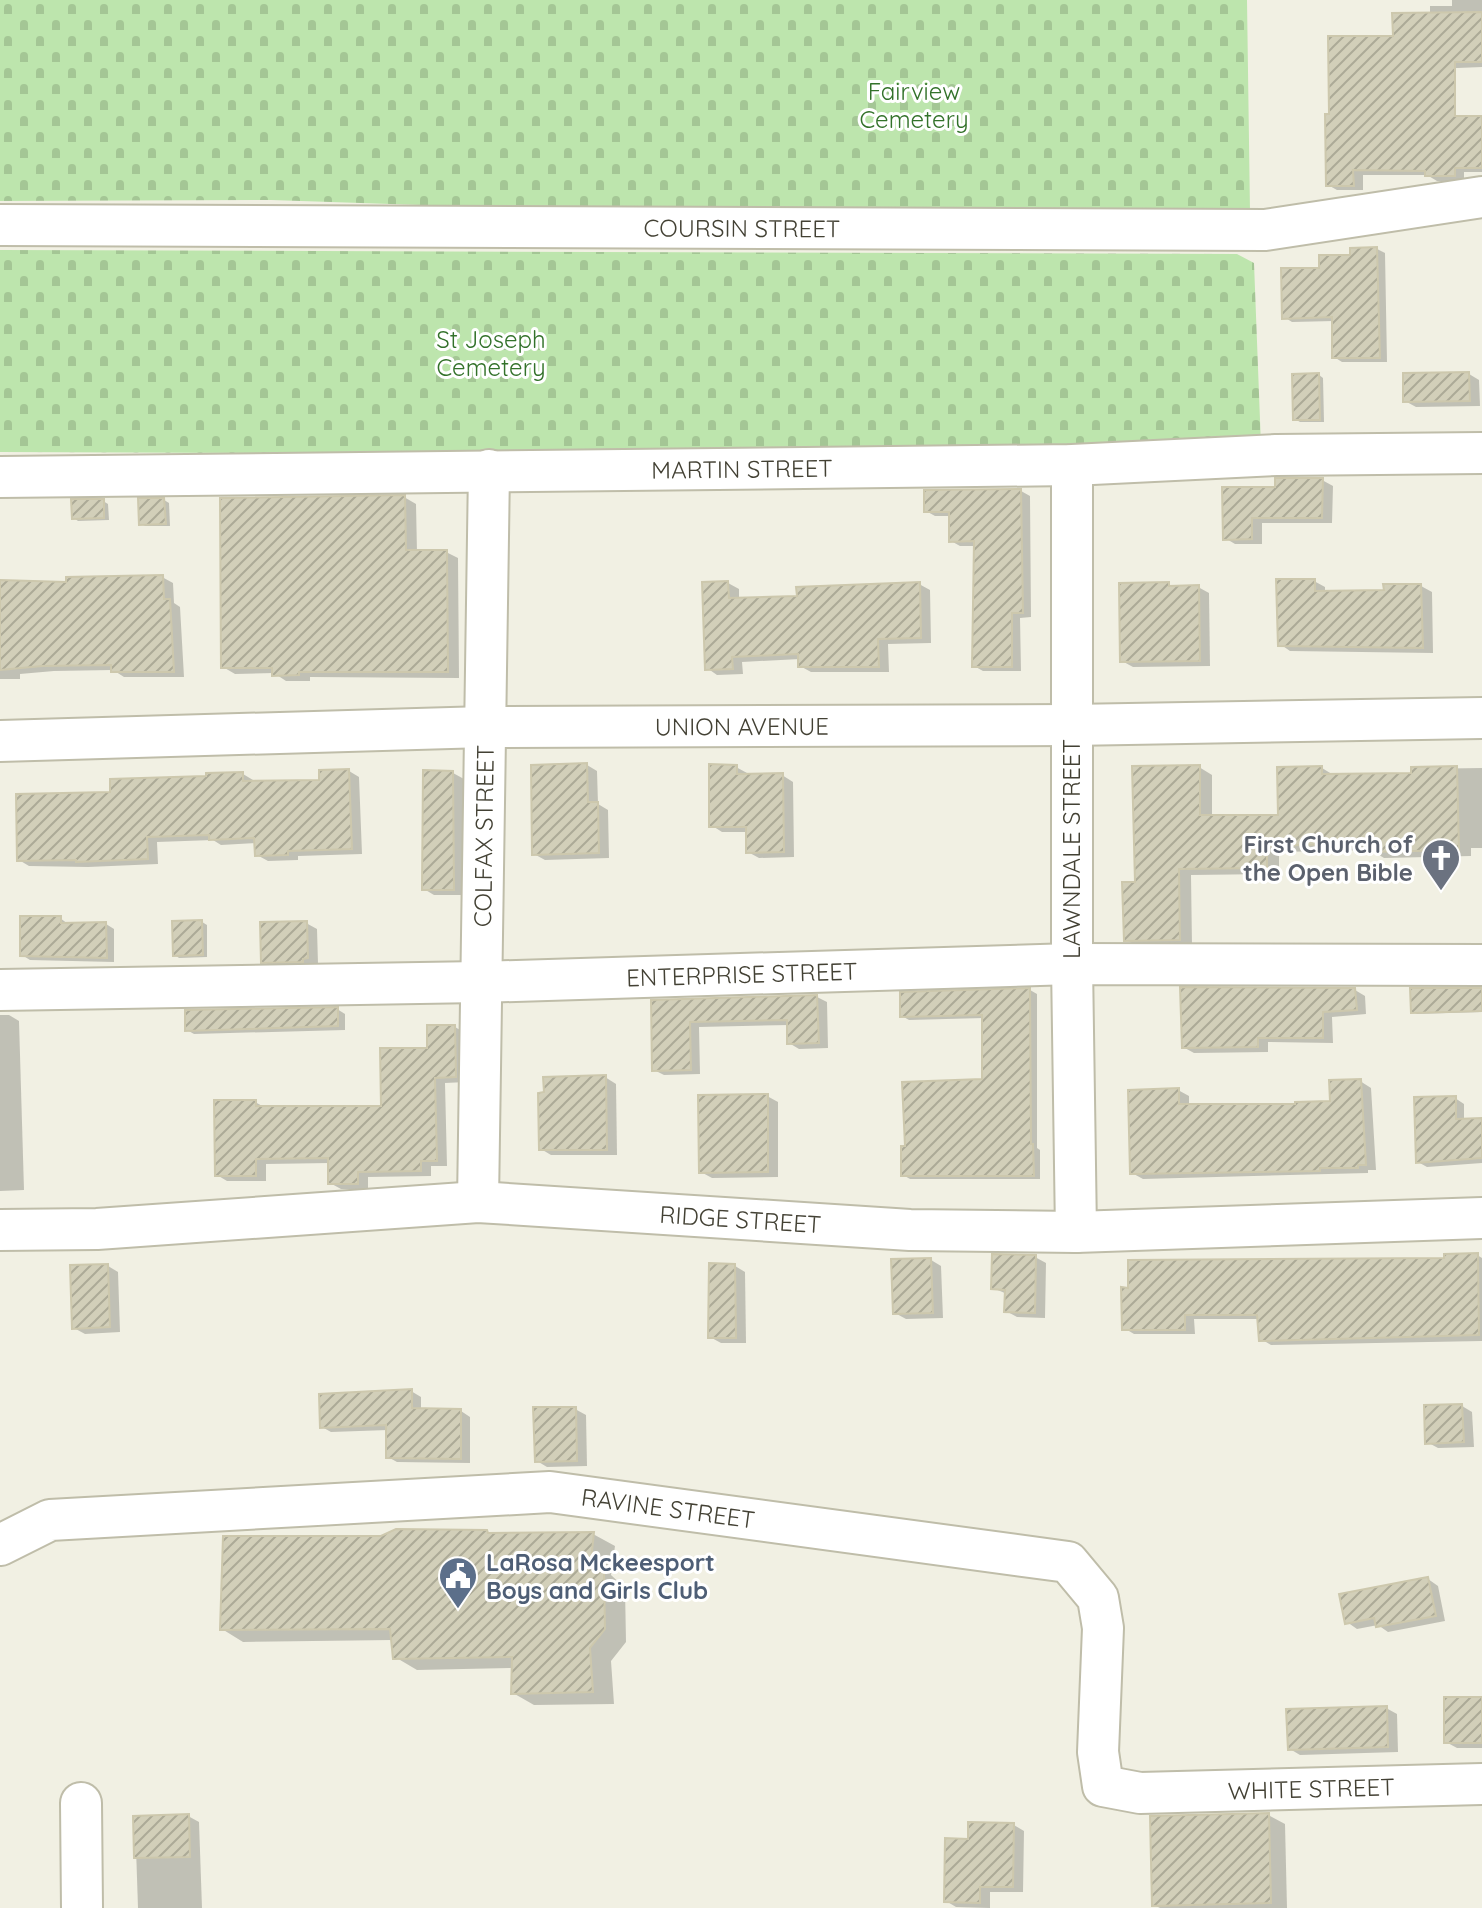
<svg xmlns="http://www.w3.org/2000/svg" width="1482" height="1908" font-family="Quicksand,sans-serif">
  <style>
    .cemetery { fill: url(#cemetery-stones) }
    .shadow { fill: #0003 }
    .building { fill: url(#building-hatch); stroke: #cdc8ad; stroke-width: 2 }
    .lines { fill: none; stroke-linecap: round; stroke-linejoin: round }
    .minor-casing { stroke: #bfbda9; stroke-width: 44 }
    .minor { stroke: #fff; stroke-width: 40 }
    .labels { text-anchor: middle; dominant-baseline: central; stroke-width: 6; stroke-linejoin: round; paint-order: stroke }
    .park-label { font-size: 24px; fill: #33722a; stroke: #fff }
    .street-label { font-size: 24px; fill: #434134; stroke: #fff }
    .worship-label { font-size: 24px; font-weight: bold; fill: #5b616d; stroke: #fff; text-anchor: end }
    .service-label { font-size: 24px; font-weight: bold; fill: #4e5e75; stroke: #fff; text-anchor: start }
  </style>
  <defs>
    <pattern id="cemetery-stones" width="16" height="16" patternUnits="userSpaceOnUse" patternTransform="scale(2)"><rect width="16" height="16" fill="#bde5ad"/><path d="M2 7V4a2 2 0 0 1 4 0v3zM10 15v-3a2 2 0 0 1 4 0v3z" fill="#a4c695"/></pattern>
    <pattern id="building-hatch" width="6" height="6" patternUnits="userSpaceOnUse" patternTransform="scale(2)"><rect width="6" height="6" fill="#d2cfb9"/><path d="M-1 1l2-2M0 6l6-6M5 7l2-2" fill="none" stroke="#acaa97"/></pattern>
  </defs>
  <rect width="100%" height="100%" fill="#f1f0e3"/>
  <g class="cemetery">
    <polygon points="0,0 1247,0 1250,212 571,210 271,200 0,201"/>
    <polygon points="0,250 1237,254 1254,263 1261,446 798,448 494,454 0,452"/>
  </g>
  <g class="shadow">
    <polygon points="1452,0 1482,0 1482,67 1384,71 1460,118 1482,117 1482,172 1464,172 1464,181 1437,181 1427,175 1363,175 1363,190 1337,190 1328,185 1331,116 1395,38 1430,15 1430,6 1452,6"/>
    <polygon points="1377,249 1385,253 1387,362 1342,362 1334,357 1334,321 1292,322 1284,317 1321,270"/>
    <polygon points="1469,374 1479,380 1480,406 1416,407 1405,401"/>
    <polygon points="1319,375 1323,378 1324,422 1300,422 1295,419"/>
    <polygon points="1322,480 1333,486 1332,523 1262,523 1262,544 1235,544 1225,538 1277,489"/>
    <polygon points="1021,491 1030,496 1031,617 1020,618 1021,671 983,671 974,666 976,546 960,546 951,541 951,516 935,516 926,511"/>
    <polygon points="404,497 416,504 417,552 446,552 458,558 459,678 310,677 310,681 286,681 274,673 235,674 223,667"/>
    <polygon points="164,500 169,503 170,526 145,526 141,524"/>
    <polygon points="103,501 108,504 109,520 78,521 74,518"/>
    <polygon points="162,577 173,583 174,603 180,607 184,677 124,677 113,670 54,671 20,674 20,679 0,679 0,584 68,584"/>
    <polygon points="1314,581 1325,587 1325,593 1386,592 1421,586 1432,592 1433,653 1290,651 1280,644"/>
    <polygon points="728,583 739,589 739,600 799,598 919,584 930,590 931,643 888,644 889,672 811,672 800,666 800,659 742,662 743,674 717,675 707,668"/>
    <polygon points="1198,587 1209,593 1210,666 1133,667 1122,661"/>
    <polygon points="587,765 597,771 598,804 608,810 609,858 545,860 534,854"/>
    <polygon points="736,767 747,773 747,776 782,775 793,782 794,857 759,858 748,852 748,832 722,832 711,825"/>
    <polygon points="1199,767 1212,775 1212,817 1280,817 1322,768 1335,776 1413,775 1413,769 1482,768 1482,848 1471,848 1471,856 1384,858 1371,850 1279,852 1279,874 1191,875 1192,946 1139,947 1126,940 1137,884"/>
    <polygon points="349,771 359,777 362,854 298,856 298,860 268,861 257,855 257,843 221,845 213,840 157,842 158,864 88,867 29,866 19,860 112,794 243,774 253,780 253,783 321,782"/>
    <polygon points="453,773 464,779 464,895 434,895 424,889"/>
    <polygon points="60,918 68,924 106,924 114,929 114,962 30,960 22,955"/>
    <polygon points="202,922 207,925 207,957 179,958 175,955"/>
    <polygon points="306,923 317,929 318,964 313,964 313,967 274,968 263,961"/>
    <polygon points="1030,990 1037,994 1037,1148 1040,1150 1040,1179 910,1179 903,1175 984,1081 984,1018 909,1020 902,1016"/>
    <polygon points="1355,990 1365,996 1366,1014 1332,1017 1333,1043 1268,1042 1268,1052 1194,1053 1183,1047"/>
    <polygon points="1482,990 1482,1012 1417,1014 1413,1012"/>
    <polygon points="817,997 827,1002 828,1048 799,1049 789,1043 789,1025 699,1027 700,1074 664,1075 654,1070 653,1002"/>
    <polygon points="337,1009 345,1014 345,1030 194,1034 187,1030"/>
    <polygon points="0,1015 9,1015 19,1021 24,1190 0,1191"/>
    <polygon points="455,1027 465,1033 466,1082 445,1083 447,1166 431,1166 431,1176 368,1177 368,1189 341,1189 330,1183 330,1163 266,1164 266,1181 227,1181 217,1175 255,1102 266,1108 383,1108 429,1050"/>
    <polygon points="605,1077 616,1084 617,1155 551,1155 541,1149"/>
    <polygon points="1360,1081 1371,1088 1376,1170 1368,1170 1368,1173 1143,1179 1132,1173 1178,1090 1189,1096 1189,1106 1297,1106 1332,1103"/>
    <polygon points="767,1096 778,1102 778,1177 712,1178 701,1172"/>
    <polygon points="1455,1098 1464,1104 1464,1121 1482,1120 1482,1163 1427,1167 1418,1162"/>
    <polygon points="1477,1255 1482,1258 1482,1341 1271,1345 1261,1339 1260,1319 1194,1319 1195,1334 1134,1334 1124,1328 1130,1290"/>
    <polygon points="1035,1257 1046,1263 1045,1318 1017,1317 1006,1311 1007,1294 993,1288"/>
    <polygon points="931,1260 941,1266 943,1318 906,1319 895,1313"/>
    <polygon points="108,1266 118,1272 120,1332 85,1334 74,1328"/>
    <polygon points="735,1266 745,1272 746,1343 721,1343 710,1337"/>
    <polygon points="411,1391 421,1397 421,1411 461,1411 470,1417 470,1463 397,1462 388,1457 388,1430 331,1432 322,1427"/>
    <polygon points="1462,1406 1472,1412 1474,1447 1438,1448 1427,1442"/>
    <polygon points="575,1409 586,1415 587,1466 547,1467 537,1461"/>
    <polygon points="593,1534 615,1546 611,1575 625,1588 626,1642 611,1661 614,1704 534,1705 513,1693 514,1668 417,1670 395,1657 393,1640 243,1642 222,1629 491,1535"/>
    <polygon points="1428,1579 1438,1586 1445,1621 1388,1632 1378,1625 1357,1629 1347,1622"/>
    <polygon points="1482,1699 1482,1748 1457,1748 1446,1742"/>
    <polygon points="1386,1708 1397,1714 1398,1752 1300,1755 1290,1749"/>
    <polygon points="1268,1815 1285,1824 1287,1908 1160,1908 1154,1905"/>
    <polygon points="188,1816 199,1822 202,1908 138,1908 135,1818"/>
    <polygon points="1014,1825 1024,1831 1023,1892 990,1892 990,1908 956,1907 946,1901 970,1841"/>
  </g>
  <g class="building">
    <polygon points="1482,12 1482,62 1455,62 1455,116 1482,116 1482,168 1455,168 1455,176 1425,176 1425,171 1353,170 1354,186 1326,186 1325,114 1329,114 1328,36 1393,36 1392,13"/>
    <polygon points="1377,247 1380,358 1332,358 1332,317 1282,319 1281,268 1319,268 1319,255 1350,255 1350,248"/>
    <polygon points="1469,372 1470,401 1403,402 1403,373"/>
    <polygon points="1319,373 1320,420 1293,420 1292,374"/>
    <polygon points="1275,478 1323,478 1322,518 1252,518 1252,539 1223,540 1222,487 1275,487"/>
    <polygon points="1021,489 1023,613 1012,613 1012,667 972,667 974,541 949,542 949,512 924,512 924,490"/>
    <polygon points="405,495 406,550 447,550 448,672 299,672 299,675 272,676 272,668 221,668 220,498"/>
    <polygon points="138,498 164,498 166,524 139,525"/>
    <polygon points="71,499 104,499 104,518 72,519"/>
    <polygon points="163,575 164,599 170,599 174,672 111,672 111,665 42,666 0,670 0,580 66,582 66,577"/>
    <polygon points="1276,579 1315,579 1315,591 1384,590 1383,584 1421,584 1423,648 1278,646"/>
    <polygon points="728,581 729,598 797,596 796,587 920,582 921,638 878,639 879,667 798,667 798,654 732,657 733,669 705,670 702,582"/>
    <polygon points="1169,582 1169,586 1199,585 1200,661 1120,662 1119,583"/>
    <polygon points="587,763 588,802 598,802 599,853 532,855 531,765"/>
    <polygon points="709,764 737,765 737,774 783,773 784,852 746,853 746,827 709,827"/>
    <polygon points="1200,765 1200,815 1278,815 1277,767 1322,766 1322,774 1411,773 1411,767 1457,766 1459,850 1369,852 1369,843 1267,846 1267,868 1179,869 1180,940 1124,941 1122,882 1135,882 1132,766"/>
    <polygon points="349,769 352,849 288,851 288,855 255,856 254,838 209,840 209,835 147,837 148,859 76,862 76,860 17,861 16,794 110,792 110,779 206,776 206,773 243,772 243,781 319,780 319,770"/>
    <polygon points="423,770 453,771 454,890 422,890"/>
    <polygon points="20,916 61,916 61,923 106,922 107,958 20,956"/>
    <polygon points="202,920 203,955 173,956 172,921"/>
    <polygon points="307,921 308,958 303,959 303,962 261,963 260,922"/>
    <polygon points="1180,987 1355,988 1357,1010 1323,1012 1323,1038 1258,1038 1258,1047 1182,1048"/>
    <polygon points="1030,988 1031,1144 1033,1144 1034,1176 901,1176 901,1146 905,1146 902,1082 982,1079 982,1015 900,1017 900,992"/>
    <polygon points="1410,988 1482,988 1482,1011 1411,1013"/>
    <polygon points="817,995 819,1043 787,1044 787,1020 690,1022 691,1070 652,1071 651,1000"/>
    <polygon points="338,1007 338,1026 185,1031 185,1010"/>
    <polygon points="427,1025 455,1025 456,1077 435,1078 437,1161 421,1161 421,1171 358,1172 358,1184 328,1184 328,1158 256,1159 256,1176 215,1176 214,1100 256,1100 256,1106 381,1106 380,1048 427,1048"/>
    <polygon points="606,1075 607,1150 539,1150 538,1093 544,1092 543,1077"/>
    <polygon points="1361,1079 1366,1165 1358,1165 1358,1168 1320,1168 1320,1171 1130,1174 1128,1090 1179,1088 1179,1104 1295,1104 1295,1102 1330,1101 1329,1080"/>
    <polygon points="768,1094 768,1172 699,1173 698,1095"/>
    <polygon points="1456,1096 1456,1119 1482,1118 1482,1158 1416,1163 1414,1097"/>
    <polygon points="1478,1253 1479,1335 1259,1341 1257,1315 1185,1315 1185,1330 1122,1330 1121,1287 1128,1288 1128,1260 1444,1258 1444,1254"/>
    <polygon points="992,1254 1036,1255 1035,1313 1004,1312 1005,1290 991,1289"/>
    <polygon points="931,1258 933,1313 893,1314 891,1259"/>
    <polygon points="709,1263 735,1264 736,1338 708,1338"/>
    <polygon points="108,1264 110,1327 72,1329 70,1265"/>
    <polygon points="412,1389 412,1408 461,1409 461,1459 386,1458 386,1425 320,1428 319,1394"/>
    <polygon points="1462,1404 1464,1442 1425,1444 1424,1405"/>
    <polygon points="533,1407 576,1407 577,1461 535,1462"/>
    <polygon points="396,1529 487,1530 488,1533 594,1532 591,1561 604,1573 605,1629 590,1648 593,1692 511,1694 512,1657 393,1659 390,1629 220,1630 223,1536 381,1536"/>
    <polygon points="1428,1577 1436,1616 1376,1627 1374,1618 1345,1624 1339,1594"/>
    <rect x="1444" y="1697" width="38" height="46"/>
    <polygon points="1387,1706 1388,1747 1288,1750 1286,1709"/>
    <polygon points="1269,1813 1271,1903 1152,1906 1150,1816"/>
    <polygon points="189,1814 190,1857 134,1858 133,1816"/>
    <polygon points="968,1822 1014,1823 1013,1887 980,1887 980,1903 944,1902 945,1838 968,1839"/>
  </g>
  <g class="lines">
    <defs>
      <g id="minor">
        <path id="s1" d="M0 225 1265 230 1482 197"/>
        <polyline points="1072,465 1072,964 1076,1232"/>
        <path id="s2" d="M0 477 1072 465 1276 455 1482 453"/>
        <path id="s3" d="M0 741 485 727 1071 725 1482 718"/>
        <path id="s4" d="M0 990 480 982 1072 964 1482 965"/>
        <path id="s5" d="M478 1202 489 470"/>
        <path id="s6" d="M0 1230 97 1229 478 1202 910 1230 1076 1232 1482 1218"/>
        <path id="s7" d="M0 1545 50 1520 550 1492 1068 1562 1098 1598 1103 1628 1098 1752 1103 1786 1140 1793 1482 1784"/>
        <polyline points="81,1803 82,1908"/>
      </g>
    </defs>
    <use href="#minor" class="minor-casing"/>
    <use href="#minor" class="minor"/>
  </g>
  <defs>
    <symbol id="church-pin" viewBox="-11 -11 22 30"><path d="M0 17L-7.5 6A9.5 9.5 0 1 1 7.5 6Z" fill="#6b7280" stroke="#fff"/><path d="M-1.2-6h2.4v3.5h3.3v2.4h-3.3V6h-2.4V-.1h-3.3v-2.4h3.3Z" fill="#fff"/></symbol>
    <symbol id="civic-pin" viewBox="-11 -11 22 30"><path d="M0 17L-7.5 6A9.5 9.5 0 1 1 7.5 6Z" fill="#5c6f8a" stroke="#fff"/><path d="M-.6-6.5H3V-4.5H.6V-3L4-1V1h2V6H-6V1h2V-1L-.6-3ZM-1.2 2.5V6h2.4V2.5Z" fill="#fff"/></symbol>
  </defs>
  <g fill-rule="evenodd">
    <use href="#church-pin" x="1419" y="836" width="44" height="60"/>
    <use href="#civic-pin" x="436" y="1554" width="44" height="60"/>
  </g>
  <g class="labels">
    <g class="park-label">
      <text x="914" y="91">Fairview<tspan x="914" dy="28">Cemetery</tspan></text>
      <text x="491" y="339">St Joseph<tspan x="491" dy="28">Cemetery</tspan></text>
    </g>
    <g class="street-label">
      <text stroke="none"><textPath href="#s1" startOffset="742">COURSIN STREET</textPath></text>
      <text stroke="none"><textPath href="#s2" startOffset="742">MARTIN STREET</textPath></text>
      <text stroke="none"><textPath href="#s3" startOffset="742">UNION AVENUE</textPath></text>
      <text stroke="none"><textPath href="#s5" startOffset="366">COLFAX STREET</textPath></text>
      <text transform="translate(1071 849) rotate(-90)">LAWNDALE STREET</text>
      <text stroke="none"><textPath href="#s4" startOffset="742">ENTERPRISE STREET</textPath></text>
      <text stroke="none"><textPath href="#s6" startOffset="742">RIDGE STREET</textPath></text>
      <text stroke="none"><textPath href="#s7" startOffset="676">RAVINE STREET</textPath></text>
      <text stroke="none"><textPath href="#s7" startOffset="1524">WHITE STREET</textPath></text>
    </g>
    <g class="worship-label">
      <text x="1413" y="844">First Church of<tspan x="1413" dy="28">the Open Bible</tspan></text>
    </g>
    <g class="service-label">
      <text x="486" y="1562">LaRosa Mckeesport<tspan x="486" dy="28">Boys and Girls Club</tspan></text>
    </g>
  </g>
</svg>
